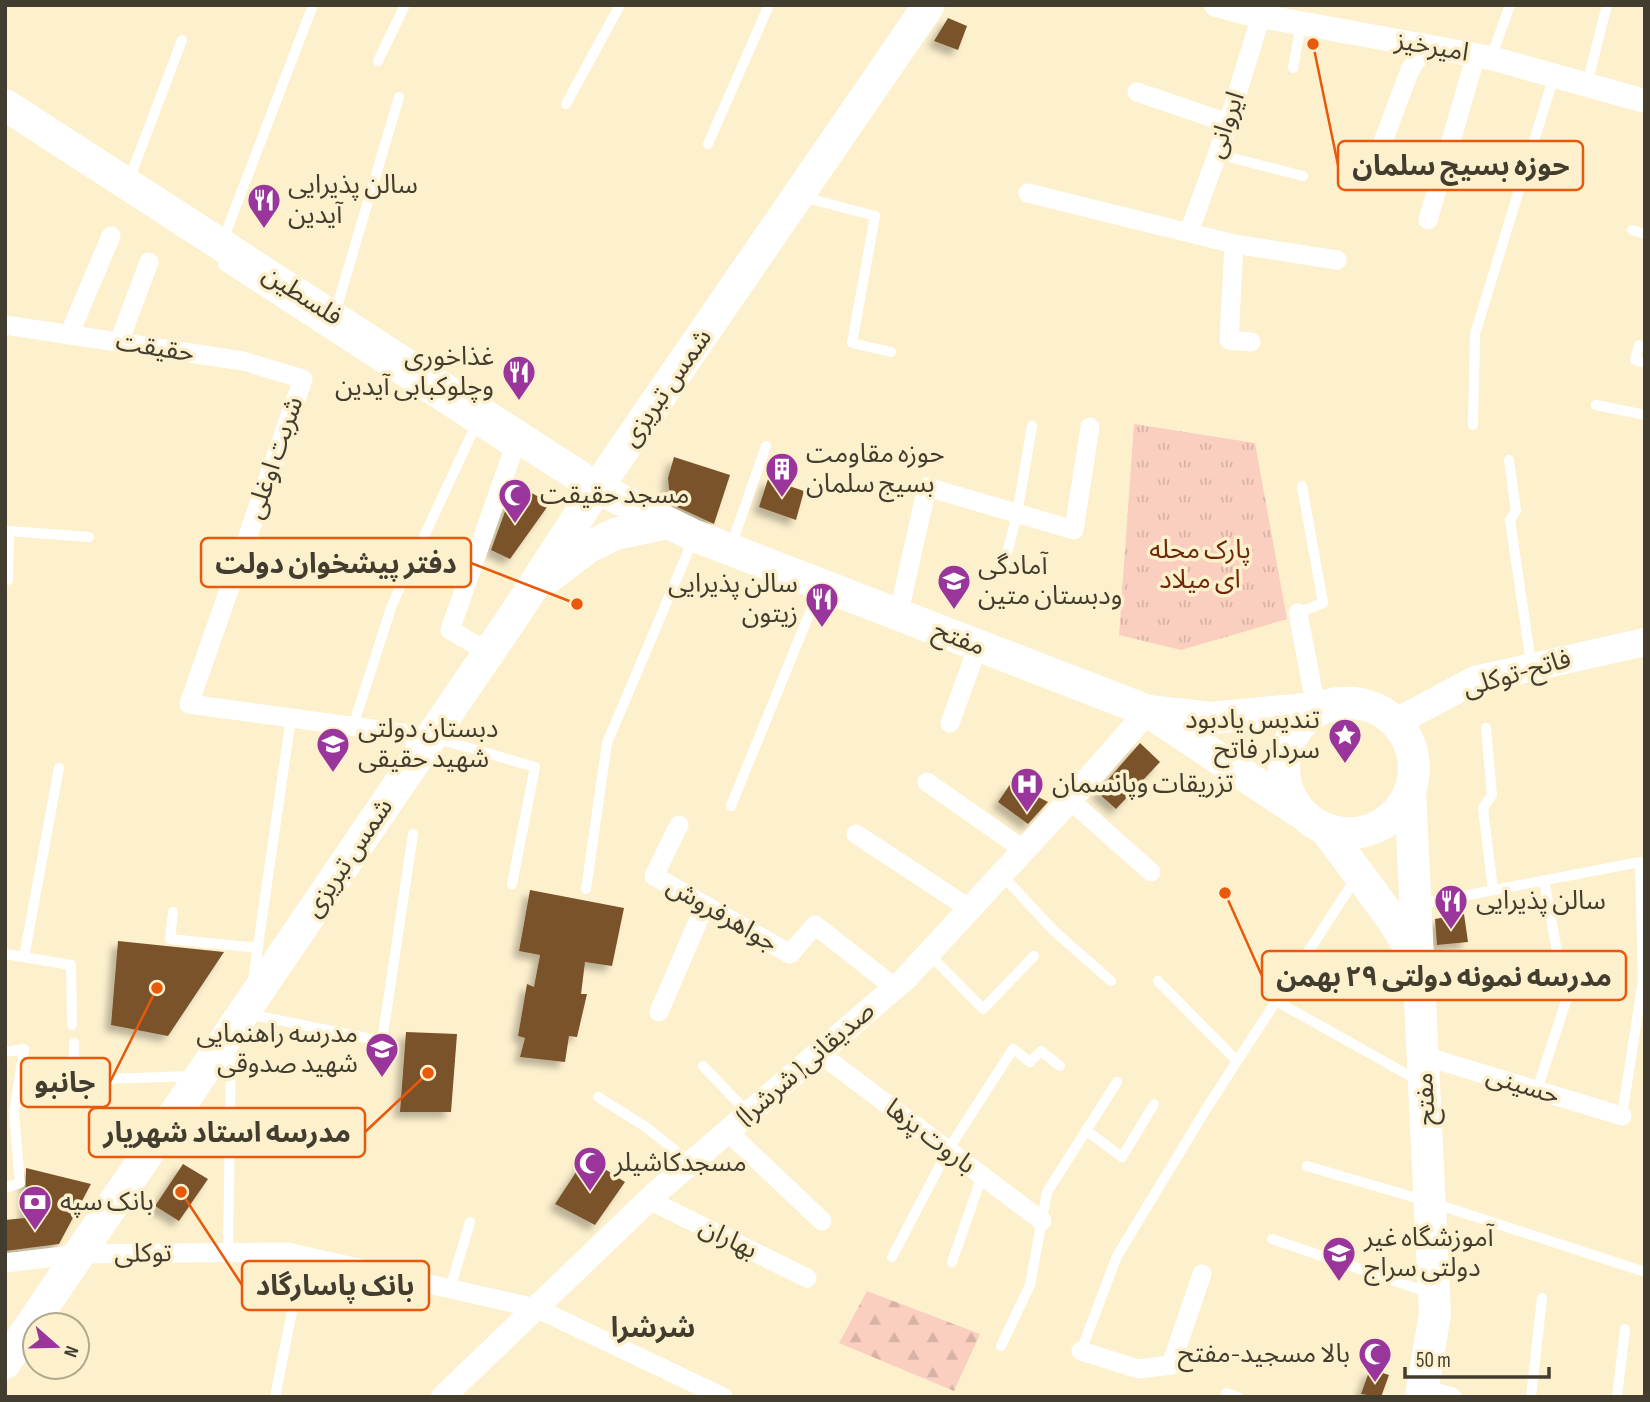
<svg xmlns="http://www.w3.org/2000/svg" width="1650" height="1402" font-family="'Sofia Sans Condensed','Noto Sans Arabic',sans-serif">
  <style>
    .forest { fill: url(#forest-firs) }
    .park { fill: url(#park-tufts) }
    .building { fill: #7a5329; filter: url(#shadow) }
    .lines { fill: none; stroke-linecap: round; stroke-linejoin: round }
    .service { stroke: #fff; stroke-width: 10 }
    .minor { stroke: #fff; stroke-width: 19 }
    .tertiary { stroke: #fff; stroke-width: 24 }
    .secondary { stroke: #fff; stroke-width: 28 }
    .primary { stroke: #fff; stroke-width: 32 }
    .labels { text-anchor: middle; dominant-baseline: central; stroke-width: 7; stroke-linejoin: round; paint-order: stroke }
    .street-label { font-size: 26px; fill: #423d2f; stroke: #fdf0cd }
    .poi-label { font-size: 26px; fill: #423d2f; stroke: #fdf0cd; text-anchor: start }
    .park-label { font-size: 26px; fill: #6e2807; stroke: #fdf0cd }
    .neighbourhood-label { font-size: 28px; font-weight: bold; fill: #423d2f; stroke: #fdf0cd }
    .leader { fill: none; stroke: #e8590c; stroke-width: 2.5 }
    .callout-dot { fill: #e8590c; stroke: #fdf0cd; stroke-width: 2.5 }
    .callout { fill: #fdf0cd; stroke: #e8590c; stroke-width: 2.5 }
    .callout-label { font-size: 28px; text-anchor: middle; font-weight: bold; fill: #423d2f }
  </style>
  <defs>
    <pattern id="forest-firs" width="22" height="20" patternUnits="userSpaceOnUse" patternTransform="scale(1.75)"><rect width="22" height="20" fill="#facfc0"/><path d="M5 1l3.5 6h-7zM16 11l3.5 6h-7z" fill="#d8b3a5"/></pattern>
    <pattern id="park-tufts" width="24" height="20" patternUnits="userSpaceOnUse" patternTransform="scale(1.75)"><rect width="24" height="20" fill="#facfc0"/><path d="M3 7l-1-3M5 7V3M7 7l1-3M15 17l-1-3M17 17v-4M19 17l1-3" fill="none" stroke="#d8b3a5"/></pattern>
    <filter id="shadow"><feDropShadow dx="-6" dy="6" stdDeviation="3.5" flood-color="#0004"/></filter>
  </defs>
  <rect width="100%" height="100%" fill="#fdf0cd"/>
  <polygon class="forest" points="867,1291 980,1334 954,1391 839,1343"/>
  <polygon class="park" points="1134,424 1255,443 1287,619 1181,650 1119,635"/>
  <g class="building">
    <polygon points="948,18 967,26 958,50 934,41"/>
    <polygon points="674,457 730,475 714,524 675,506 669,489 668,478"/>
    <polygon points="768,479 804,491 796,520 759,507"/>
    <polygon points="515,484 550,503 510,559 491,550"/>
    <polygon points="1140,743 1160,762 1116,809 1097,792"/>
    <polygon points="1011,783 1048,802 1028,824 998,802"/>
    <polygon points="530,890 624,908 612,966 585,962 581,994 587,994 577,1037 569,1036 565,1062 520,1057 525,1038 518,1036 527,984 534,987 540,955 519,951"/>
    <polygon points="1464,914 1468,942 1437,945 1435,919"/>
    <polygon points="118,941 224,952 168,1036 111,1025"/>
    <polygon points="406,1032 457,1034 451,1112 400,1112"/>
    <polygon points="586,1157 625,1182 595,1225 555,1204"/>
    <polygon points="183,1164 208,1179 179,1221 155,1206"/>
    <polygon points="26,1168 91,1184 59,1244 5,1251 5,1220 25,1218"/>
    <polygon points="1370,1369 1389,1375 1381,1397 1361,1394"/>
  </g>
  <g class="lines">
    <g class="service">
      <polyline points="1491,58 1510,5"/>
      <polyline points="378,61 405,5"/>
      <polyline points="1293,68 1301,24"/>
      <polyline points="1587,84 1607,5"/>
      <polyline points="566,104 620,5"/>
      <polyline points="708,144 769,5"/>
      <polyline points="1217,154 1303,176"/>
      <polyline points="129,180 182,40"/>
      <polyline points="803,197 875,216 852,343 891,352"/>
      <polyline points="1632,230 1645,234"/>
      <polyline points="223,240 313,5"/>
      <polyline points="223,265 515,455"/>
      <polyline points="335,313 399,97"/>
      <polyline points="1639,345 1635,360 1645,363"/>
      <polyline points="1596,405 1645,415"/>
      <polyline points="1473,425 1475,334 1554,76"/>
      <polyline points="1509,460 1516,511 1510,520 1531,663"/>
      <polyline points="731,546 766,446"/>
      <polyline points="1002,573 1017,514 1032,426"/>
      <polyline points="5,580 8,580 9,531 89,537"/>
      <polyline points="1298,613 1323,603 1302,486"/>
      <polyline points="353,726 392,605 474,429"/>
      <polyline points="1486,728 1492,795 1483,808 1493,890"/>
      <polyline points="435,738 535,767 512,884"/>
      <polyline points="731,806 819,590"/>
      <polyline points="1002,875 1054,931 1111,981"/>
      <polyline points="586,889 607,743 693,540"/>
      <polyline points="1421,904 1640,862 1643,980 1622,1116"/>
      <polyline points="173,912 170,939 258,948"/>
      <polyline points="5,954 71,965 72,1025"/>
      <polyline points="929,954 983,1009 1034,956"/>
      <polyline points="24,957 59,768"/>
      <polyline points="253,980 291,718"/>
      <polyline points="1158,981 1237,1061"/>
      <polyline points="1276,1001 1419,1081"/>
      <polyline points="248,1014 382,1041 413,834"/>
      <polyline points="74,1043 74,1080 194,1076"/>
      <polyline points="5,1052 24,1049 14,1113 20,1183 5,1188"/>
      <polyline points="703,1066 748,1113"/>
      <polyline points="1537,1090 1566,1001 1544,880"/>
      <polyline points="598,1097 646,1127 691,1163"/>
      <polyline points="1087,1131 1122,1157 1154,1104"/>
      <polyline points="1307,1166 1430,1202 1645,1272"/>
      <polyline points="1272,1239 1430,1293"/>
      <polyline points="228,1253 231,1047"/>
      <polyline points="892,1257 948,1150 1013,1049 1030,1062 1041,1051 1060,1066"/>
      <polyline points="952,1262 982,1176"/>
      <polyline points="450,1289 470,1222"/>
      <polyline points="1001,1346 1030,1285 1047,1192 1117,1082"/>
      <polyline points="1081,1351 1117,1256 1208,1106 1356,878"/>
      <polyline points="1226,1393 1238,1397"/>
      <polyline points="275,1397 303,1256"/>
      <polyline points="1531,1397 1542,1298"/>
      <polyline points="1617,1397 1625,1329"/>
    </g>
    <g class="minor">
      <polyline points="1137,92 1228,123"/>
      <polyline points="1379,152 1410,70 1426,46"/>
      <polyline points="1028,193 1234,244 1229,340 1251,342"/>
      <polyline points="1428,220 1476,55"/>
      <polyline points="1189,232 1226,130 1261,16"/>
      <polyline points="1234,244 1337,260"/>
      <polyline points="5,325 243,361 303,379 189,704 431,737"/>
      <polyline points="69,335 111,236"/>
      <polyline points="119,342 149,262"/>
      <polyline points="1298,613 1316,708"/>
      <polyline points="898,616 927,487 1074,530 1090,427"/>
      <polyline points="488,652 450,630 512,454"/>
      <polyline points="950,723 978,646"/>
      <polyline points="927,782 1024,850"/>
      <polyline points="1070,800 1151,872"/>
      <polyline points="679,825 654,876 790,954 815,925 895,988"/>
      <polyline points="856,834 970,909"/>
      <polyline points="659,1012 705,905"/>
      <polyline points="819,1053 1042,1221"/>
      <polyline points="1424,1056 1622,1116"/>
      <polyline points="728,1132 822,1221"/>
      <polyline points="649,1200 807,1278"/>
      <polyline points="5,1263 80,1254 287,1252 536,1308 723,1397"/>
      <polyline points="1081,1351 1138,1369 1171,1365 1202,1274"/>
      <polyline points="1423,1389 1452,1397"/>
    </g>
    <g class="tertiary">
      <polyline points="1216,5 1250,14 1491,58 1645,101"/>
      <polyline points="443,1397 657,1192 905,979 1070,800 1148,711"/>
    </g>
    <polyline class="secondary" points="1396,722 1475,680 1645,642"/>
    <g class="primary">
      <polyline points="5,105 597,488 695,536 1148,711 1211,718 1316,708 1337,703"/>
      <polyline points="549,577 587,548 615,534 667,523"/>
      <circle cx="1349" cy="768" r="65"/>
      <polyline points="1152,714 1298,811"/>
      <polyline points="1410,791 1435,1314 1421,1397"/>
      <polyline points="1326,830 1392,919 1417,960"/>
      <polyline points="5,1363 515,614 597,488 929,5"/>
    </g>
  </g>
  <defs>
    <symbol id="restaurant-pin" viewBox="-11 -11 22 30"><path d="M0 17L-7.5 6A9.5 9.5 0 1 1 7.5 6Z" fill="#9a369b" stroke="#fdf0cd"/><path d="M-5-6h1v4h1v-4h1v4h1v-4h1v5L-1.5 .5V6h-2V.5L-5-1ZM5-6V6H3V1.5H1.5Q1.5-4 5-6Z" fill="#fff"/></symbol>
    <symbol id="building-pin" viewBox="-11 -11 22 30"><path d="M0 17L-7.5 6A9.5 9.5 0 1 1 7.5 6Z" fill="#9a369b" stroke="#fdf0cd"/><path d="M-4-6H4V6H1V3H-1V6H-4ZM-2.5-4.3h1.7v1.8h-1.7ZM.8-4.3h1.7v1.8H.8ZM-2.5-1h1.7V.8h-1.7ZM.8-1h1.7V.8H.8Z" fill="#fff"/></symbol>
    <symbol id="mosque-pin" viewBox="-11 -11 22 30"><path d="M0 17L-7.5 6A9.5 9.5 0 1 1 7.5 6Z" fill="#9a369b" stroke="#fdf0cd"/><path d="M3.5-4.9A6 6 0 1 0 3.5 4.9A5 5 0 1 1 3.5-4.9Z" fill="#fff"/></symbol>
    <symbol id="school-pin" viewBox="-11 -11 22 30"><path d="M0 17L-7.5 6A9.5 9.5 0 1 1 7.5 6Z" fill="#9a369b" stroke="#fdf0cd"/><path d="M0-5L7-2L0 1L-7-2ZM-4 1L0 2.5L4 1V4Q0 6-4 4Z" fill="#fff"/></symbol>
    <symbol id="sight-pin" viewBox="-11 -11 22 30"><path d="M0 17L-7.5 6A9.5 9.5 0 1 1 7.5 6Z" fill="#9a369b" stroke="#fdf0cd"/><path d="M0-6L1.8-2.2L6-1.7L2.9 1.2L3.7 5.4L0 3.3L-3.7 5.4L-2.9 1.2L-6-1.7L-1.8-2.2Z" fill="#fff"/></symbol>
    <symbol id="hospital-pin" viewBox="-11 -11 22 30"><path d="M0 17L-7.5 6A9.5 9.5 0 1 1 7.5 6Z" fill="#9a369b" stroke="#fdf0cd"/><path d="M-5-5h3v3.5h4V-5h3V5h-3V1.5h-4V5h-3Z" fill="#fff"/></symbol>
    <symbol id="bank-pin" viewBox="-11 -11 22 30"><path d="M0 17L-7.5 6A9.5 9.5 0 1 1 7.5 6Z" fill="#9a369b" stroke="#fdf0cd"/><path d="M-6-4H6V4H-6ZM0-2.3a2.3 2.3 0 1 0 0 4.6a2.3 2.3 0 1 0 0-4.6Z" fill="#fff"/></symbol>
  </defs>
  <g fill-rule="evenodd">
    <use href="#restaurant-pin" x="245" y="181" width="38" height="52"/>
    <use href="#restaurant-pin" x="500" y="353" width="38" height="52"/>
    <use href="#building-pin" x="763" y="450" width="38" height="52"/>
    <use href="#mosque-pin" x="496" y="476" width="38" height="52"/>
    <use href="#school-pin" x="935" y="562" width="38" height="52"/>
    <use href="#restaurant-pin" x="803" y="580" width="38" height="52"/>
    <use href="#sight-pin" x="1326" y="716" width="38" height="52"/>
    <use href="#school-pin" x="314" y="725" width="38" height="52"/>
    <use href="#hospital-pin" x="1008" y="765" width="38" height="52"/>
    <use href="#restaurant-pin" x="1432" y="882" width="38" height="52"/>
    <use href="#school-pin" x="363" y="1030" width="38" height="52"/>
    <use href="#mosque-pin" x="571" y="1144" width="38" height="52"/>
    <use href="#bank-pin" x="16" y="1183" width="38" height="52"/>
    <use href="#school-pin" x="1320" y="1234" width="38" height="52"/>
    <use href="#mosque-pin" x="1356" y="1335" width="38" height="52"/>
  </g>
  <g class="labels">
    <g class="street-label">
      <text transform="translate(1432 47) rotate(10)">امیرخیز</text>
      <text transform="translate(1226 125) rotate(-71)">ایروانی</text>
      <text transform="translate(302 296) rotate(33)">فلسطین</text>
      <text transform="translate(155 348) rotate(9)">حقیقت</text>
      <text transform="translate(667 388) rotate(-55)">شمس تبریزی</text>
      <text transform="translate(275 458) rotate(-71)">شربت اوغلی</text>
      <text transform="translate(959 639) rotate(21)">مفتح</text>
      <text transform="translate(1517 674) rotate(-16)">فاتح-توکلی</text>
      <text transform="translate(349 858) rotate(-56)">شمس تبریزی</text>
      <text transform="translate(722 915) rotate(30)">جواهرفروش</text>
      <text transform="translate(806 1064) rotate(-41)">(شرشرا )صدیقانی</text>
      <text transform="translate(1523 1086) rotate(17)">حسینی</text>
      <text transform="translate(1426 1099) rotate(-93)">مفتح</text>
      <text transform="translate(930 1137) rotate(37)">باروت پزها</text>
      <text transform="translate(728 1239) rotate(26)">بهاران</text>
      <text transform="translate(143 1254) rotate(-1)">توکلی</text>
    </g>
    <g class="poi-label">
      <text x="288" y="185">سالن پذیرایی<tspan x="288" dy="30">آیدین</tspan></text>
      <text x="494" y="357" text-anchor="end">غذاخوری<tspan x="494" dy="30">وچلوکبابی آیدین</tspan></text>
      <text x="806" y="454">حوزه مقاومت<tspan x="806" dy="30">بسیج سلمان</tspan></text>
      <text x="540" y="495">مسجد حقیقت</text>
      <text x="978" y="566">آمادگی<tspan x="978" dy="30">ودبستان متین</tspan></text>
      <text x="798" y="584" text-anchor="end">سالن پذیرایی<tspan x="798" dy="30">زیتون</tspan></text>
      <text x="1320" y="720" text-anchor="end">تندیس یادبود<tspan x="1320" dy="30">سردار فاتح</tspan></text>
      <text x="358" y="729">دبستان دولتی<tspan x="358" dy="30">شهید حقیقی</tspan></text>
      <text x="1052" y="784">تزریقات وپانسمان</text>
      <text x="1476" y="901">سالن پذیرایی</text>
      <text x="358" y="1034" text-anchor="end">مدرسه راهنمایی<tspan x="358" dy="30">شهید صدوقی</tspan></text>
      <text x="614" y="1163">مسجدکاشیلر</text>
      <text x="60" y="1202">بانک سپه</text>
      <text x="1364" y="1238">آموزشگاه غیر<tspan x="1364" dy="30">دولتی سراج</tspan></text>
      <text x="1350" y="1354" text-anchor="end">بالا مسجید-مفتح</text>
    </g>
    <g class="park-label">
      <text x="1200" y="550">پارک محله<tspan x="1200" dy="30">ای میلاد</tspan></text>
    </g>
    <g class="neighbourhood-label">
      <text x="653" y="1328">شرشرا</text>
    </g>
  </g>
  <path class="leader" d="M1313 44L1338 165M577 604L471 563M1225 893L1262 976M157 988L110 1082M428 1073L365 1132M181 1192L242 1285"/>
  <g class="callout-dot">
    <circle cx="1313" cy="44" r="7"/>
    <circle cx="577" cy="604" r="7"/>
    <circle cx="1225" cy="893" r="7"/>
    <circle cx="157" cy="988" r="7"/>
    <circle cx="428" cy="1073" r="7"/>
    <circle cx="181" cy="1192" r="7"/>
  </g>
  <g class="callout">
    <rect x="1338" y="141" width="245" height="49" rx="7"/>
    <rect x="201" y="538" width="270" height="49" rx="7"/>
    <rect x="1262" y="951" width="364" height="49" rx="7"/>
    <rect x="21" y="1058" width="89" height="49" rx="7"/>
    <rect x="89" y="1108" width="276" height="49" rx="7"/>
    <rect x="242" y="1261" width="187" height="49" rx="7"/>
  </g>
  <g class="callout-label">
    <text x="1461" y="175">حوزه بسیج سلمان</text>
    <text x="336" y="573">دفتر پیشخوان دولت</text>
    <text x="1444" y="986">مدرسه نمونه دولتی ۲۹ بهمن</text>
    <text x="65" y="1092">جانبو</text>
    <text x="227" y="1142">مدرسه استاد شهریار</text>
    <text x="335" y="1295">بانک پاسارگاد</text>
  </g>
  <rect width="1650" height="1402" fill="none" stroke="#423d2f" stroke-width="14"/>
  <g transform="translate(56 1346) rotate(110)"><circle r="33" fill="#fdf0cd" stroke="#b2a88e" stroke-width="2"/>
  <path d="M0-5L12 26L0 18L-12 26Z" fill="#9a369b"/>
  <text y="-10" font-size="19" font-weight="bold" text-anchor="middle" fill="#423d2f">N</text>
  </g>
  <path d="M1405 1367v10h144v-10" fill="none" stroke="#423d2f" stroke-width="3.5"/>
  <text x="1416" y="1367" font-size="21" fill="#423d2f" stroke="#fdf0cd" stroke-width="5" paint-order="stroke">50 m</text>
</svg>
